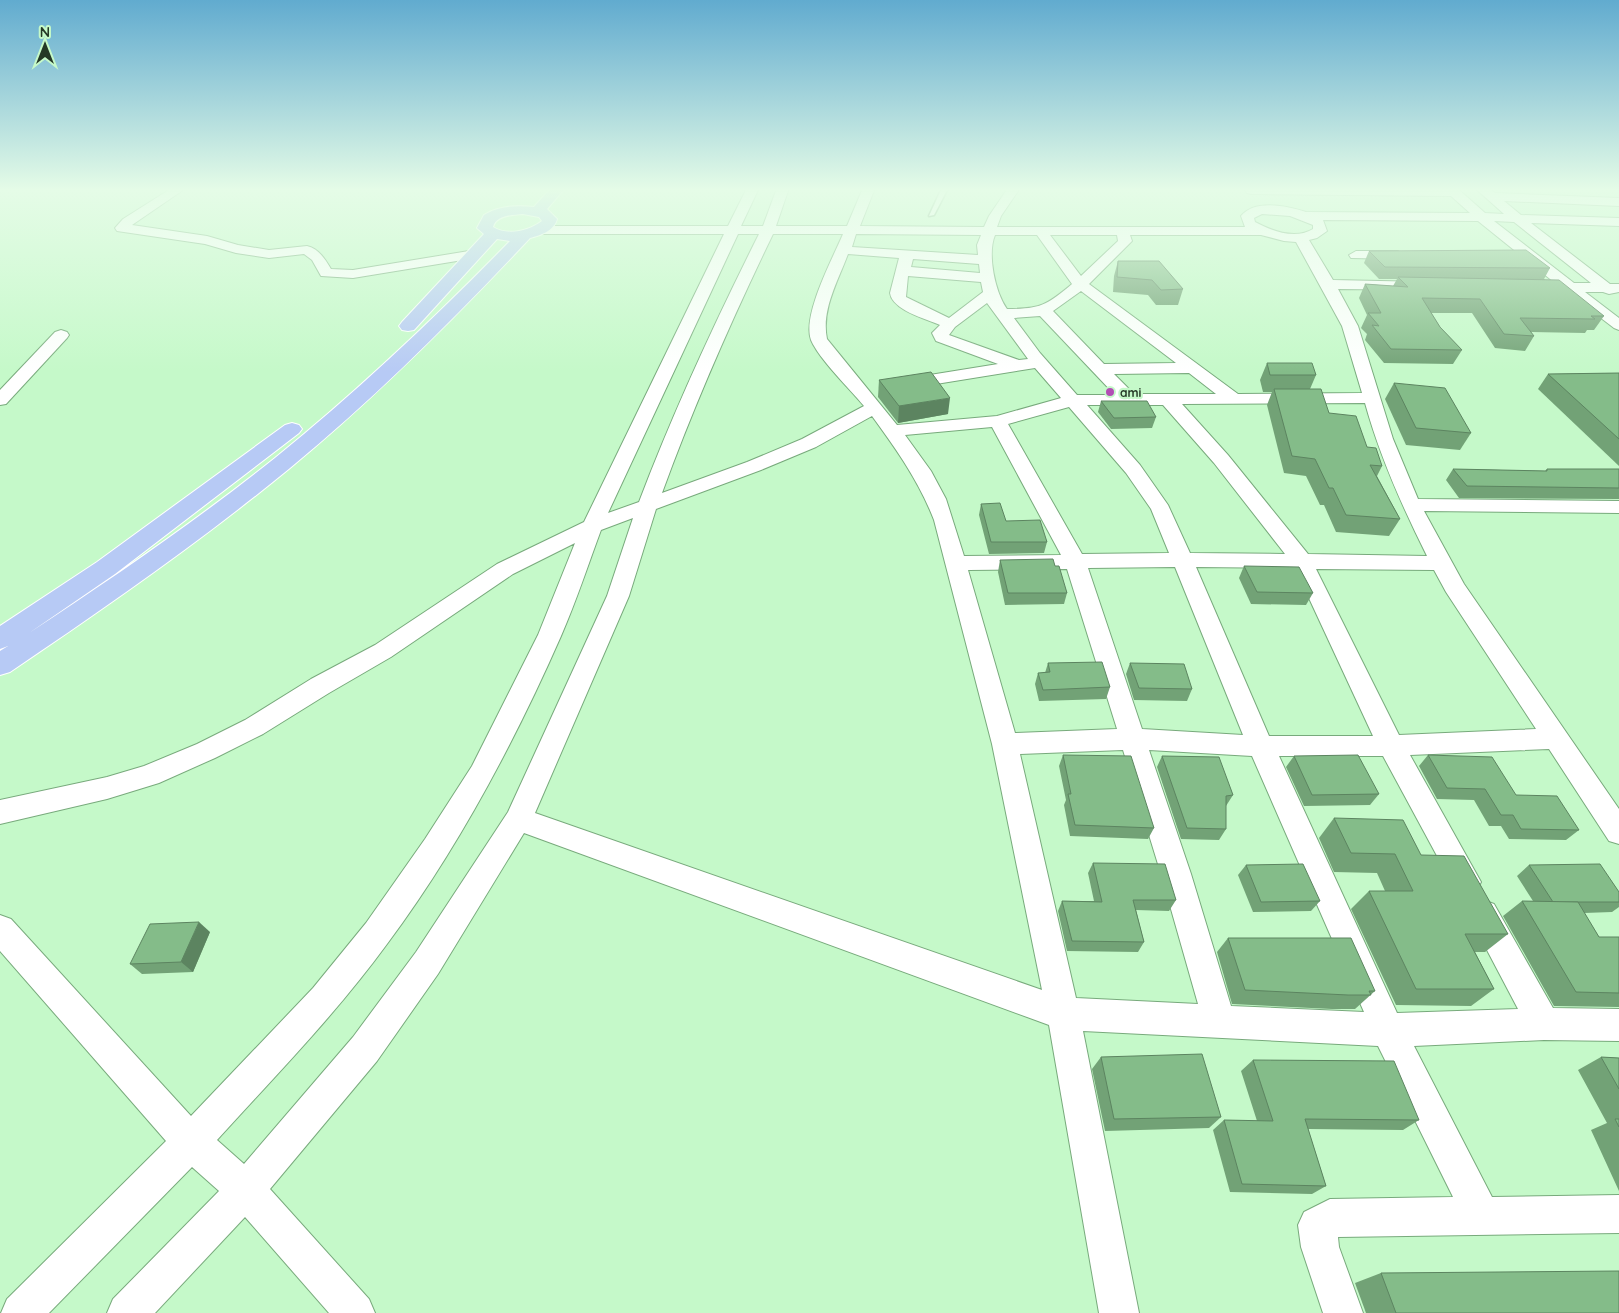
<svg xmlns="http://www.w3.org/2000/svg" width="1619" height="1313" font-family="Quicksand,sans-serif">
  <style>
    .lines { fill: none; stroke-linecap: round; stroke-linejoin: round }
    .lane-casing { stroke: #78aa7c; stroke-width: 3 }
    .street-casing { stroke: #78aa7c; stroke-width: 2 }
    .highway-casing { stroke: #fff; stroke-width: 2 }
    .lane { fill: #fff; fill-rule: evenodd }
    .street { fill: #fff; fill-rule: evenodd }
    .highway { fill: #b7caf5; fill-rule: evenodd }
    .wall { fill: #72a276 }
    .shaded-wall { fill: #5c8460 }
    .building { fill: #84bc89; stroke: #5c8460 }
    .poi-dot { fill: #b24eb4; stroke: #c5f9c9; stroke-width: 2 }
    .labels { text-anchor: middle; dominant-baseline: central; stroke-width: 4.5; stroke-linejoin: round; paint-order: stroke }
    .far-poi-label { font-size: 12px; font-weight: bold; fill: #243826; stroke: #c5f9c9; text-anchor: start }
  </style>
  <rect width="100%" height="100%" fill="#c5f9c9"/>
  <g class="lines">
    <defs>
      <polygon id="lane" points="942,188 948,188 934,215 929,216"/>
      <g id="street">
        <path d="M172 188H186L132 225 207 236 238 245 269 250 307 246C319 249 325 259 331 269L353 270 475 250 482 254 475 258 353 278 321 276 312 260 304 254 269 258 236 253 205 244 117 231 115 228 123 219Z"/>
        <path d="M747 188H759L741 226H763L777 188H789L776 226H847L863 188H875L860 226 984 227 989 216 1008 188H1020L1001 216 997 227H1245L1241 216C1255 199 1287 206 1306 212L1470 213 1451 196 1251 194 1247 193 1245 190 1246 188H1457L1485 213 1504 214 1475 188H1488L1495 193 1619 198V206L1504 201 1521 215 1619 218V226L1531 223 1610 284H1619V292L1609 294 1603 292H1585L1619 318V330L1614 328 1567 292 1533 290 1531 287 1533 284 1555 283 1478 221 1323 220 1327 231 1317 238 1309 240 1333 280 1427 282 1432 283 1434 286 1432 289 1427 290 1338 289 1358 326 1393 439 1418 499 1619 501V513L1424 511 1464 584 1619 809V844L1609 841 1549 749 1410 755 1481 882 1476 891 1466 895 1456 891 1383 756H1279L1397 1013 1518 1009 1468 914 1472 904 1483 900 1494 904 1553 1008 1619 1009V1041L1544 1040 1414 1046 1492 1197 1619 1195V1233L1338 1237 1339 1247 1363 1313H1323L1301 1247 1298 1225 1304 1212 1330 1199 1453 1197 1378 1046 1083 1031 1139 1313H1099L1049 1025 524 833 438 974 377 1061 270 1189 369 1299 375 1313H329L245 1217 155 1313H107L113 1299 219 1191 192 1167 49 1313H1L7 1299 166 1141 0 951V915L11 919 191 1116 313 988 366 923 425 839 472 766 538 635 575 543 513 574 391 657 329 693 263 734 215 758 159 783 107 799 0 824V800L107 777 144 766 197 744 245 720 311 679 375 645 497 564 584 522 724 234H539L532 230 539 226H728ZM1262 214 1290 216 1313 225V229C1295 240 1272 231 1255 222L1254 218ZM1494 221 1514 222 1591 283H1574ZM738 234H759C715 322 674 410 639 502L608 513ZM773 234H843C833 258 802 315 811 340 819 359 850 389 864 406L802 439 747 462 662 493C694 405 732 319 773 234ZM856 234 981 235 977 245 978 255 852 247ZM995 235H1037L1072 284C1047 305 1041 309 1007 309 995 292 987 254 995 235ZM1050 235H1117L1118 241 1081 276ZM1130 235H1261L1284 241 1296 242 1342 326 1362 393 1238 394 1089 284 1132 241ZM848 254 899 258 890 293C892 310 926 319 940 325L932 333 936 341 998 364 905 379 899 380 897 384 899 388 905 389 1035 368 1061 398 997 416 897 425 827 339C821 310 838 281 848 254ZM913 259 979 264 980 273 911 267ZM908 276 981 282 983 292 949 318 906 297ZM1081 291 1176 363 1104 364 1053 311ZM987 303 1028 359 1019 360 949 335 955 327ZM1040 316 1115 395H1077L1040 353 1014 318ZM1189 373 1216 394H1134L1114 374ZM1365 403C1380 457 1402 506 1427 556L1308 554 1228 455 1182 404ZM1087 405H1163L1214 463 1285 554 1190 553 1168 505 1140 465ZM1069 407 1126 473 1151 509 1169 553 1082 554 1008 424ZM872 416C896 449 919 481 934 520L992 744 1042 990 535 813 629 596 656 509 761 470 816 447ZM992 427 1061 555 964 556 946 499 931 471 905 435ZM633 518 607 596 508 812 416 952 353 1037 244 1164 217 1140C275 1076 336 1014 387 944 457 850 514 743 561 636 576 602 588 565 601 530ZM1175 567 1243 735 1142 729 1088 568ZM1196 567 1295 568 1373 736H1269ZM1067 569 1117 729 1015 733 968 570ZM1316 569 1434 570 1446 592 1536 729 1399 735ZM1123 750 1161 874 1198 1004 1076 998 1020 754ZM1149 750 1252 756 1364 1012 1231 1006 1191 874Z"/>
        <polygon points="1356,251 1398,251 1405,255 1398,259 1351,258 1349,255"/>
        <polygon points="61,330 67,332 69,335 67,338 6,404 0,405 0,390 55,332"/>
      </g>
      <path id="highway" d="M551 188H565L547 209 557 219C554 231 541 235 530 238 454 319 376 397 290 468 201 541 106 607 10 672L0 675V651L8 646 0 649V626L97 562 285 425 292 423 299 425 302 429 299 433 115 574 29 633C113 578 196 521 275 458 358 391 436 317 510 241L497 239 414 330 408 331 402 330 399 326 402 322 484 234 477 228 484 215C498 206 517 205 534 207ZM523 214 539 217 542 221C529 231 507 236 493 227 496 215 513 215 523 214Z"/>
    </defs>
    <use href="#lane" class="lane-casing"/>
    <use href="#street" class="street-casing"/>
    <use href="#highway" class="highway-casing"/>
    <use href="#lane" class="lane"/>
    <use href="#street" class="street"/>
    <use href="#highway" class="highway"/>
  </g>
  <g class="wall">
    <polygon points="1369,251 1550,268 1544,279 1604,316 1594,330 1587,330 1585,333 1531,332 1534,336 1525,351 1495,348 1472,313 1431,313 1440,327 1462,350 1453,364 1384,363 1365,340 1367,334 1361,328 1367,315 1359,298 1365,284 1393,286 1397,279 1379,279 1364,263"/>
    <polygon points="1118,261 1183,289 1178,305 1156,305 1148,295 1113,292 1114,276"/>
    <polygon points="1267,363 1316,375 1310,389 1329,413 1367,447 1382,466 1377,476 1400,519 1389,536 1336,532 1324,505 1320,505 1306,476 1284,473 1267,405 1272,392 1263,392 1260,380"/>
    <polygon points="1619,373 1619,466 1538,389 1548,374"/>
    <polygon points="879,380 948,414 898,423 878,397"/>
    <polygon points="1394,383 1471,433 1460,450 1406,445 1385,399"/>
    <polygon points="1101,401 1156,417 1152,428 1111,429 1098,412"/>
    <polygon points="1453,469 1545,471 1547,469 1619,469 1619,499 1459,498 1446,480"/>
    <polygon points="981,504 1006,521 1047,542 1044,553 989,554 979,515"/>
    <polygon points="1000,560 1055,566 1067,593 1064,604 1005,605 998,572"/>
    <polygon points="1244,566 1313,593 1306,605 1251,604 1239,578"/>
    <polygon points="1048,663 1110,687 1106,699 1039,701 1035,684 1038,673 1045,673"/>
    <polygon points="1130,663 1192,689 1187,701 1134,700 1126,674"/>
    <polygon points="1063,755 1154,828 1148,839 1070,836 1064,805 1066,800 1059,766"/>
    <polygon points="1428,755 1516,795 1579,830 1566,840 1509,839 1501,826 1489,826 1474,800 1437,799 1419,766"/>
    <polygon points="1162,756 1233,795 1226,806 1226,829 1219,840 1181,839 1157,767"/>
    <polygon points="1294,756 1379,794 1370,805 1304,806 1286,767"/>
    <polygon points="1334,818 1421,855 1508,934 1485,952 1475,952 1494,989 1471,1006 1396,1005 1351,909 1369,891 1385,891 1377,873 1334,872 1319,838"/>
    <polygon points="1093,863 1176,900 1169,911 1136,910 1144,942 1138,952 1067,951 1058,911 1062,901 1094,901 1088,873"/>
    <polygon points="1246,865 1320,901 1311,911 1253,912 1238,875"/>
    <polygon points="1529,865 1619,892 1619,907 1612,912 1584,913 1599,937 1619,937 1619,1007 1554,1006 1503,916 1522,901 1533,901 1517,876"/>
    <polygon points="210,932 193,972 142,974 130,964"/>
    <polygon points="1228,938 1375,991 1355,1009 1332,1009 1232,1004 1217,952"/>
    <polygon points="1101,1057 1221,1117 1209,1128 1105,1131 1092,1069"/>
    <polygon points="1601,1057 1619,1058 1619,1191 1591,1130 1607,1123 1578,1070"/>
    <polygon points="1253,1060 1419,1120 1403,1130 1308,1129 1326,1186 1312,1194 1230,1192 1213,1130 1224,1120 1257,1121 1241,1071"/>
    <polygon points="1381,1273 1619,1313 1366,1313 1355,1283"/>
  </g>
  <g class="shaded-wall">
    <polygon points="950,398 948,414 898,423 899,406"/>
    <polygon points="199,922 210,932 193,972 181,962"/>
  </g>
  <g class="building">
    <polygon points="1526,250 1550,268 1385,267 1369,251"/>
    <polygon points="1118,261 1159,261 1183,289 1161,290 1152,280 1117,277"/>
    <polygon points="1398,277 1559,280 1604,316 1591,316 1595,319 1520,318 1534,336 1504,334 1480,299 1422,298 1440,327 1462,350 1391,349 1372,325 1379,326 1368,313 1381,313 1365,284 1408,287"/>
    <polygon points="1267,363 1312,363 1316,375 1270,375"/>
    <polygon points="931,372 950,398 899,406 879,380"/>
    <polygon points="1619,373 1619,439 1548,374"/>
    <polygon points="1394,383 1445,388 1471,433 1416,428"/>
    <polygon points="1274,389 1321,389 1329,413 1356,416 1367,447 1376,448 1382,466 1370,465 1400,519 1346,515 1333,488 1329,488 1315,459 1292,456"/>
    <polygon points="1101,401 1147,401 1156,417 1114,418"/>
    <polygon points="1453,469 1547,471 1547,469 1619,469 1619,488 1467,486"/>
    <polygon points="1000,503 1006,521 1040,520 1047,542 991,542 981,504"/>
    <polygon points="1053,559 1055,566 1059,566 1067,593 1008,593 1000,560"/>
    <polygon points="1244,566 1299,567 1313,593 1257,592"/>
    <polygon points="1102,662 1110,687 1043,690 1038,673 1050,672 1048,663"/>
    <polygon points="1130,663 1184,664 1192,689 1139,688"/>
    <polygon points="1063,755 1131,756 1154,828 1075,825 1068,794 1071,794"/>
    <polygon points="1358,755 1379,794 1312,795 1294,756"/>
    <polygon points="1428,755 1492,757 1516,795 1557,796 1579,830 1521,829 1513,815 1501,815 1485,789 1447,788"/>
    <polygon points="1162,756 1219,757 1233,795 1226,796 1226,829 1187,828"/>
    <polygon points="1334,818 1403,820 1421,855 1464,856 1508,934 1465,934 1494,989 1416,989 1369,891 1413,891 1395,854 1351,853"/>
    <polygon points="1093,863 1165,864 1176,900 1133,900 1144,942 1072,941 1062,901 1102,902"/>
    <polygon points="1303,864 1320,901 1261,902 1246,865"/>
    <polygon points="1600,864 1619,892 1619,902 1553,902 1529,865"/>
    <polygon points="1522,901 1578,902 1599,937 1619,937 1619,993 1576,992"/>
    <polygon points="199,922 181,962 130,964 150,924"/>
    <polygon points="1228,938 1351,938 1375,991 1369,991 1371,995 1348,995 1245,990"/>
    <polygon points="1202,1054 1221,1117 1114,1119 1101,1057"/>
    <polygon points="1601,1057 1619,1058 1619,1089"/>
    <polygon points="1253,1060 1394,1061 1419,1120 1305,1119 1326,1186 1242,1184 1224,1120 1273,1121"/>
    <polygon points="1615,1119 1619,1119 1619,1127"/>
    <polygon points="1619,1271 1619,1313 1396,1313 1381,1273"/>
  </g>
  <linearGradient id="sky" x2="0" y2="1"><stop stop-color="#61abcf"/><stop offset="0.51" stop-color="#e5fce7"/><stop offset="1" stop-color="#e5fce7" stop-opacity="0"/></linearGradient>
  <rect width="1619" height="372" fill="url(#sky)"/>
  <circle class="poi-dot" cx="1110" cy="392" r="5"/>
  <g class="labels">
    <g class="far-poi-label">
      <text x="1120" y="392">ami</text>
    </g>
  </g>
  <g transform="translate(45 45)" stroke="#c5f9c9" stroke-width="4" paint-order="stroke">
  <path d="M0-4L9 19L0 12L-9 19Z" fill="#243826"/>
  <text y="-8" font-size="14" font-weight="bold" text-anchor="middle" fill="#243826">N</text>
  </g>
</svg>
